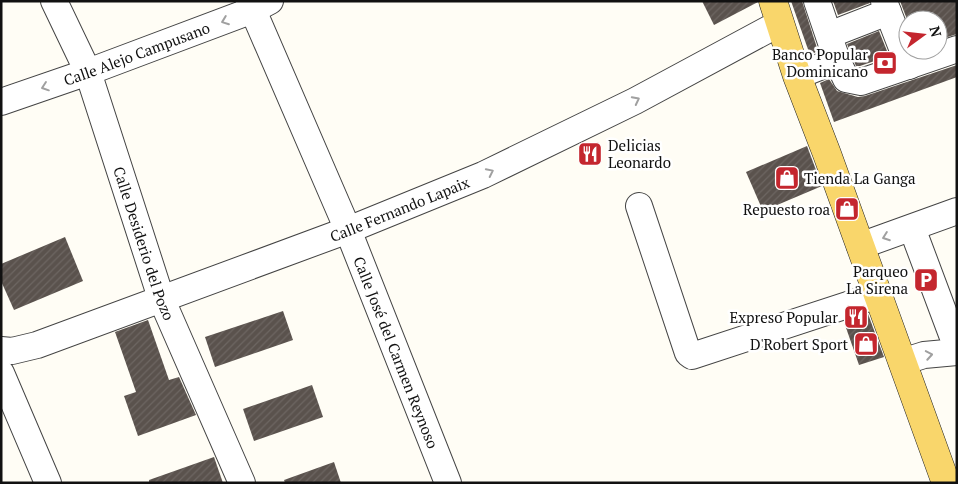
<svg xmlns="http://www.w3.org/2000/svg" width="958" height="484" font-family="'PT Serif',serif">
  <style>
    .building { fill: url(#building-hatch) }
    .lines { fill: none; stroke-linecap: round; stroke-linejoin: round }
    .minor-casing { stroke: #444; stroke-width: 28 }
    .major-casing { stroke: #222; stroke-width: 29 }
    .minor { stroke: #fff; stroke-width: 26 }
    .major { stroke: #f9d66b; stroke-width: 28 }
    .oneway { stroke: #a0a0a0 }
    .labels { text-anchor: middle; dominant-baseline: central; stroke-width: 5; stroke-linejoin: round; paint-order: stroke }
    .street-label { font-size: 15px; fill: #111; stroke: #fff }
    .poi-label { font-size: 15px; fill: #111; stroke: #fff; text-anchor: end }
  </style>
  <defs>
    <pattern id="building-hatch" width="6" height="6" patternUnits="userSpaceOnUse" patternTransform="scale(1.25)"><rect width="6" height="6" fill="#5a524d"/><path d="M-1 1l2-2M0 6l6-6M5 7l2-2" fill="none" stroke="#6d6662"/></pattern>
  </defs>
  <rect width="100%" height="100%" fill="#fffdf5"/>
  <g class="building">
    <polygon points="702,1 758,1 758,2 714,25"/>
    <polygon points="791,1 802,1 818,51 810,55"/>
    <polygon points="833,1 869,1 870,3 838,15"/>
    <polygon points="900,1 957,1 957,34 938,40 938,20 908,20 908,22"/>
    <polygon points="879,31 889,56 860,66 856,66 847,44"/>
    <polygon points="957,65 957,77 834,122 820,83 829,79 837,91 858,97 865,96"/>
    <polygon points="807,146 822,186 763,211 746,172"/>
    <polygon points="65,237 83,281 14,310 1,281 1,264"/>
    <polygon points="283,311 293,340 215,367 205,337"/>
    <polygon points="868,314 884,357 859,365 844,322"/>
    <polygon points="148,320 169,380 179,377 196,415 138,436 124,396 136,392 115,332"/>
    <polygon points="312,385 323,417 254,441 243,409"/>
    <polygon points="214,457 223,483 149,483 149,480"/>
    <polygon points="334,462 341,483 285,483 284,480"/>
  </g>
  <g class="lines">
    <defs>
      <g id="minor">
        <path id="s1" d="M54 1 88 72 161 298 242 483"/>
        <path id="s2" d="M249 1 348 230 448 483"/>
        <polyline points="817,1 837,60 846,79 861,82 957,49"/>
        <polyline points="888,12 909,66"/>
        <polyline points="829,35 888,12 884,1"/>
        <polyline points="797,76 837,60"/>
        <path id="s3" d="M1 102 88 72 253 10 270 1"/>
        <polyline points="639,206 688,353 692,356 878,295"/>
        <polyline points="912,228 957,348"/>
        <polyline points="860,246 957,211"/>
        <path id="s4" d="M1 350 12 351 37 345 348 230 483 175 635 101 780 23"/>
        <polyline points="902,362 924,355 957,352"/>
        <polyline points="1,373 48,483"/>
      </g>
      <polyline id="major" points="773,1 797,76 827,154 946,483"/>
    </defs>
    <use href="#minor" class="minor-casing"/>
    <use href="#major" class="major-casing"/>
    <use href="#minor" class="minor"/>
    <use href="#major" class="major"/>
  </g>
  <defs><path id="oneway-chevron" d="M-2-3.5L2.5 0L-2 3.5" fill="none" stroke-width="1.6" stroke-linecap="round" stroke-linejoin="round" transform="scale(1.25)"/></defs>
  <g class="oneway">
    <use href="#oneway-chevron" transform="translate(225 21) rotate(159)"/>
    <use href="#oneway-chevron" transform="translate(45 87) rotate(161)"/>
    <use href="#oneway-chevron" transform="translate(636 100) rotate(-27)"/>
    <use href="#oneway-chevron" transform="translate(490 172) rotate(-26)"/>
    <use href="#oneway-chevron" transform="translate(886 237) rotate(160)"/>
    <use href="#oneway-chevron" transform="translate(929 355) rotate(-10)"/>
  </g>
  <defs>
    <symbol id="bank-square" viewBox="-11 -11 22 22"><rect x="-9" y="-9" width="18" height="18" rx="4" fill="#c4262e" stroke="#fff"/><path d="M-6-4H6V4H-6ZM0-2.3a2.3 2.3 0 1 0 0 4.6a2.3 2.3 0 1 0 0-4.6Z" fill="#fff"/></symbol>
    <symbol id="restaurant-square" viewBox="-11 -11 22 22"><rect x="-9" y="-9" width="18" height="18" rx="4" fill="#c4262e" stroke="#fff"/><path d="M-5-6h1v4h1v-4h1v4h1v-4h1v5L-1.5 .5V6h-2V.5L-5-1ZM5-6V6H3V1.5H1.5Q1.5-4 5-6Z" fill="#fff"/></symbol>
    <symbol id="shop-square" viewBox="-11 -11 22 22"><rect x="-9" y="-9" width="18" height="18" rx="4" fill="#c4262e" stroke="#fff"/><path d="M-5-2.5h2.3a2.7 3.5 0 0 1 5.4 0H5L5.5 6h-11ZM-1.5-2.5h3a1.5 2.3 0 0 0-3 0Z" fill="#fff"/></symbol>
    <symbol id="parking-square" viewBox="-11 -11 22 22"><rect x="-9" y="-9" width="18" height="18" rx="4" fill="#c4262e" stroke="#fff"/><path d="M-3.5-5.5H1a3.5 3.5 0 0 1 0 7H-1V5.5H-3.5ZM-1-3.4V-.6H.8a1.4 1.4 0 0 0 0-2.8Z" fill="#fff"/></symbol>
  </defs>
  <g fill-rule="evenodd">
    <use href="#bank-square" x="871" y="49" width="28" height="28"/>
    <use href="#restaurant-square" x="576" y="140" width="28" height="28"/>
    <use href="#shop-square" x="773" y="164" width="28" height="28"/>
    <use href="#shop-square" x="833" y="195" width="28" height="28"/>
    <use href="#parking-square" x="912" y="266" width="28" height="28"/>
    <use href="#restaurant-square" x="842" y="303" width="28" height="28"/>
    <use href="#shop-square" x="852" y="330" width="28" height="28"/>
  </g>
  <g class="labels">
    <g class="street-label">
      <text stroke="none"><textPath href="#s3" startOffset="144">Calle Alejo Campusano</textPath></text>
      <text stroke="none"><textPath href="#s4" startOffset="424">Calle Fernando Lapaix</textPath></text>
      <text stroke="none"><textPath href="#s1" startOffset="259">Calle Desiderio del Pozo</textPath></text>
      <text stroke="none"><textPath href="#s2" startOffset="381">Calle José del Carmen Reynoso</textPath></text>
    </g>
    <g class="poi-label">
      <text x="868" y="54">Banco Popular<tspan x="868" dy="17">Dominicano</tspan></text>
      <text x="608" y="145" text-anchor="start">Delicias<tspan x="608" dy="17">Leonardo</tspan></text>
      <text x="804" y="178" text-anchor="start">Tienda La Ganga</text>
      <text x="830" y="209">Repuesto roa</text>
      <text x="908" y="271">Parqueo<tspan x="908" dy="17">La Sirena</tspan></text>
      <text x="838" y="317">Expreso Popular</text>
      <text x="848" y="344">D'Robert Sport</text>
    </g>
  </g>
  <rect width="958" height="484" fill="none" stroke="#111111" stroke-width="5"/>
  <g transform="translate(923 35) rotate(75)"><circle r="24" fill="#ffffff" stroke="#a0a0a0"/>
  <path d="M0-4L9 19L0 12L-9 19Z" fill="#c4262e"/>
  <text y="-8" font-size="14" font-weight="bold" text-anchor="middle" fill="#111111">N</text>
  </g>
</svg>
